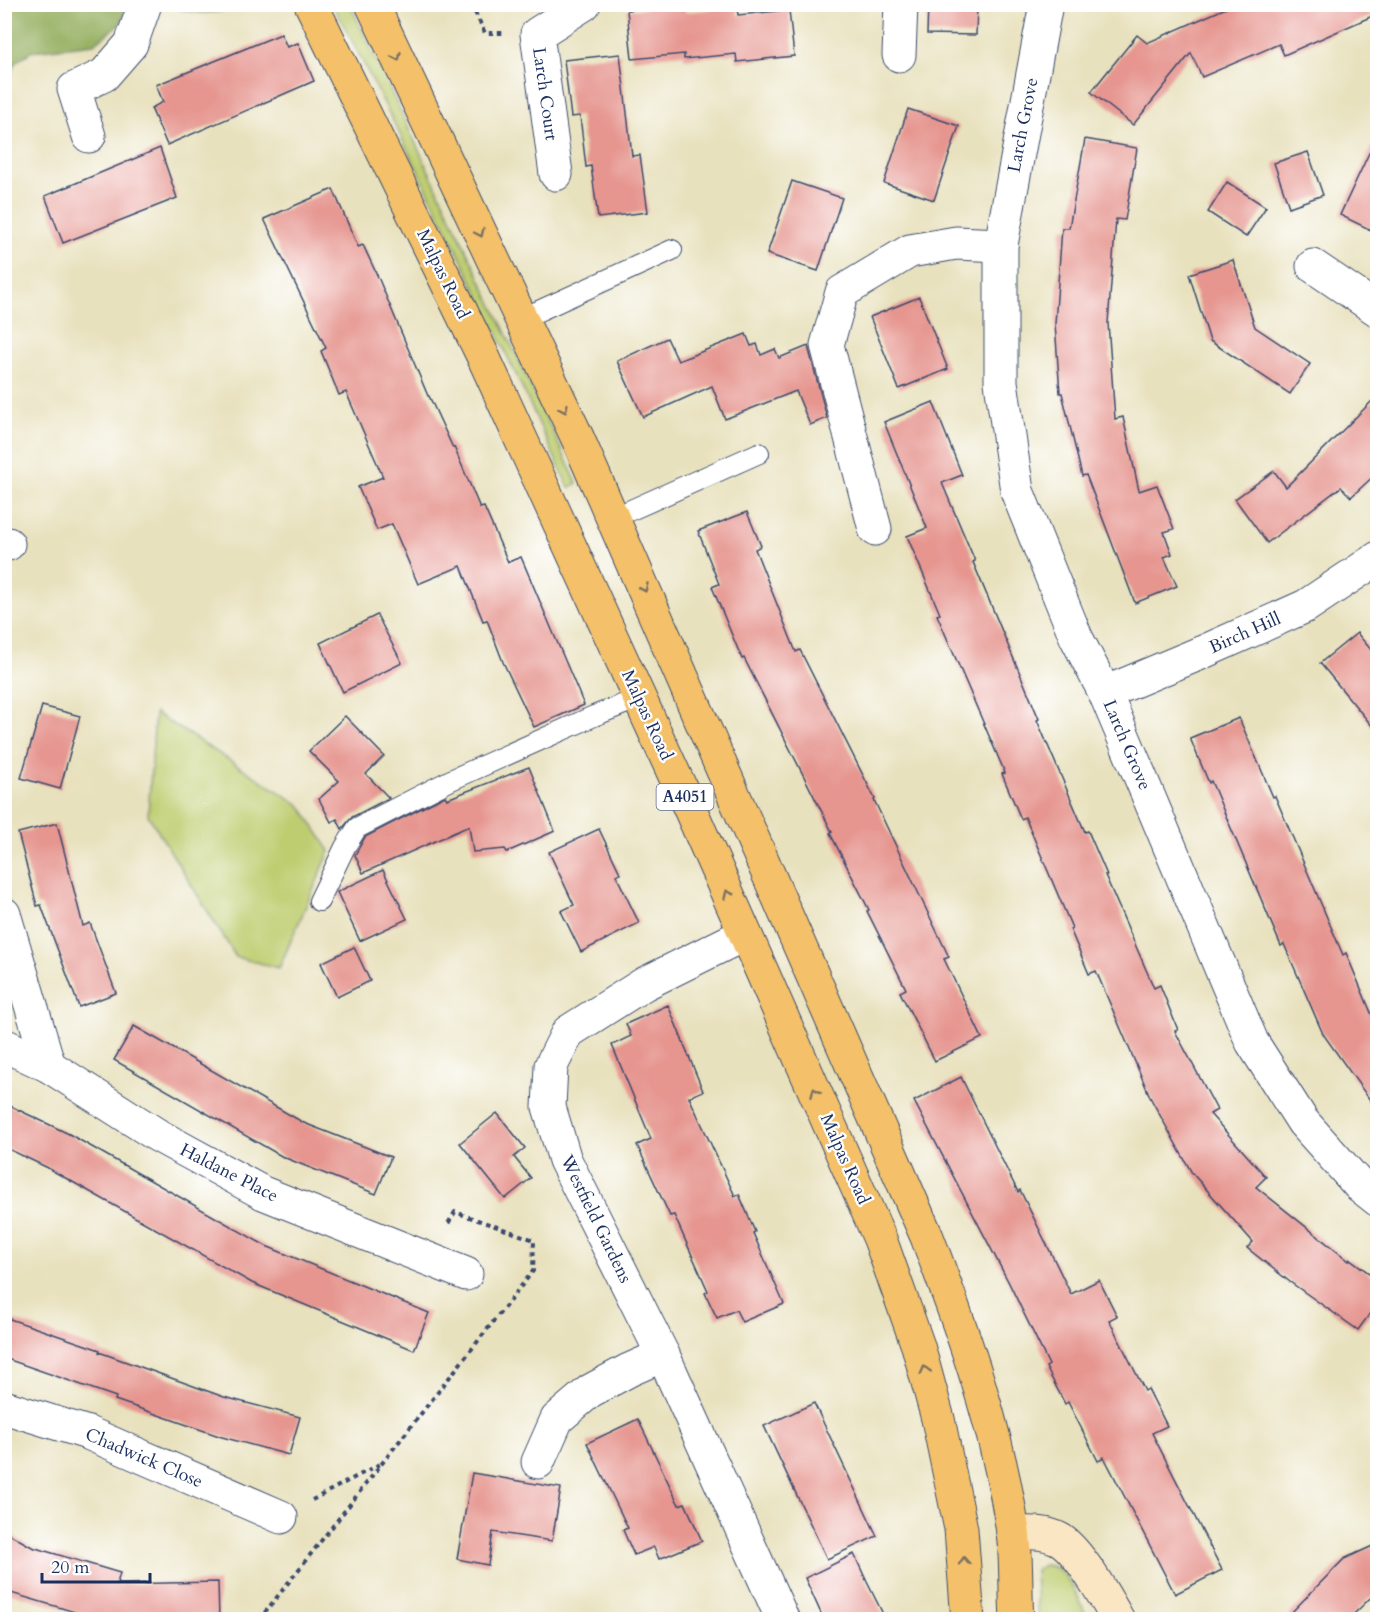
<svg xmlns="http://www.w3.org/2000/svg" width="1382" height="1624" font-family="Cardo,serif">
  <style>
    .green { fill: #becd70; stroke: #6c7e67; stroke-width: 1.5 }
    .forest { fill: #96b062; stroke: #587060; stroke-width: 1.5 }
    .building { fill: #e6958f }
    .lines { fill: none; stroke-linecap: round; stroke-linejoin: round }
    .lane-casing { stroke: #3a4a6c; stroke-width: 22 }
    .street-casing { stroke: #3a4a6c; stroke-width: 35 }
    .secondary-casing { stroke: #3a4a6c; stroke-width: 35 }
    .primary-casing { stroke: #3a4a6c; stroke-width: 35 }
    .path { stroke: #3a4a6c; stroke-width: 4; stroke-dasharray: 4.5 4.5; stroke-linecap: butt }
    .lane { stroke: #fff; stroke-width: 20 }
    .street { stroke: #fff; stroke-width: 33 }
    .secondary { stroke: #fbe6c3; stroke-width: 33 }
    .primary { stroke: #f4c16a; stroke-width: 33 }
    .oneway { stroke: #7d7163 }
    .labels { text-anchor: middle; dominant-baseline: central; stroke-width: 4.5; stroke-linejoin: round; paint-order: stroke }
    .shield { fill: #fff; stroke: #5f6d8e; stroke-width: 1.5 }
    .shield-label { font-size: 16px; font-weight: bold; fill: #1b2f5e }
    .street-label { font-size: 18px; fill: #1b2f5e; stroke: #fff }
  </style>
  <rect width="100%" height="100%" fill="#fff"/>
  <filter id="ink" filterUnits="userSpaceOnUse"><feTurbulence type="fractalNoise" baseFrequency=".0167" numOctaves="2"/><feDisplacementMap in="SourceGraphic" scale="12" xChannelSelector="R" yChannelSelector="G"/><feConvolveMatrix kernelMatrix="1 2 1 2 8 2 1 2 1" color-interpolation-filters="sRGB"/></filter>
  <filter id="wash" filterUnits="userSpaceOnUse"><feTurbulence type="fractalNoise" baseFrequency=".008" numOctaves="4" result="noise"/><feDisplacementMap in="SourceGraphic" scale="24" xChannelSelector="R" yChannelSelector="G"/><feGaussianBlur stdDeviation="1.35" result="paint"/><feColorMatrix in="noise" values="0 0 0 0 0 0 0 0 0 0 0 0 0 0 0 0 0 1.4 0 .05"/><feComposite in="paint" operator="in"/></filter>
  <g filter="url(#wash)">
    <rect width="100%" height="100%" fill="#e8e1bd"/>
    <g class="green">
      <path d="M171 5H170H250C226 11 192 19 171 5Z"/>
      <path d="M333 5H350L577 483 569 488C494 326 417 163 333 5Z"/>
      <polygon points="155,713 300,805 330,851 279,968 236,957 148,815"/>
      <path d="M1044 1565C1068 1565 1079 1601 1088 1619H1038L1035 1571Z"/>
    </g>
    <polygon class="forest" points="5,4 127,4 127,5 121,23 94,44 32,51 16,62 8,80 5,81"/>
    <g id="blocks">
      <g class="building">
        <polygon points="684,4 685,12 737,6 738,15 789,10 794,56 737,62 736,54 684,59 684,54 632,59 627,10"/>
        <polygon points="928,4 977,4 976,35 927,34"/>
        <polygon points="1235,4 1377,4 1377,14 1284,55 1279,44 1202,77 1191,53 1133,125 1091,92 1137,35 1147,43"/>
        <polygon points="281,34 287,47 298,43 314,81 167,145 151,108 163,102 156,85"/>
        <polygon points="620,54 632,156 640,155 648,212 598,218 591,166 586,167 580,116 571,117 564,60"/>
        <polygon points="908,109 959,126 934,200 884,183"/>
        <polygon points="1377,136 1377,233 1340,215"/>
        <polygon points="1085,139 1137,148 1125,220 1116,219 1108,323 1115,419 1123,417 1139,491 1157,485 1174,529 1164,532 1172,554 1164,557 1177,586 1135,603 1086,475 1082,476 1062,393 1060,393 1055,324 1062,228 1069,228"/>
        <polygon points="160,148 177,198 63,243 45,196"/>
        <polygon points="1308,152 1323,195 1289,207 1274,163"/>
        <polygon points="792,181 842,198 818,271 767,254"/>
        <polygon points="1227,182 1266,207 1246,237 1208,212"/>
        <polygon points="333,189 358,247 363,245 378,277 428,396 429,396 453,448 454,447 480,508 484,507 508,562 521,557 584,705 534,727 503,662 487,620 483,621 461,566 418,584 392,524 377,530 358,487 383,477 346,392 339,395 321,351 326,348 264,219"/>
        <polygon points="1233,260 1255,327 1310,364 1290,394 1210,341 1189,274"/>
        <polygon points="919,297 948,369 899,389 870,317"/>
        <polygon points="746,334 751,346 757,344 761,355 775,349 779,358 808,346 827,418 810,425 796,391 725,419 712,386 643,417 617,361 667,338 678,361"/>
        <polygon points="1377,396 1377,473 1351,497 1341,487 1267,543 1235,499 1274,471 1286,487"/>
        <polygon points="933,402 962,475 942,483 975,561 973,562 1039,719 1037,720 1085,832 1088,831 1107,875 1105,875 1154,988 1160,985 1178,1030 1175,1031 1217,1110 1210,1114 1266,1177 1256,1187 1349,1261 1350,1259 1377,1279 1377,1304 1358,1330 1290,1282 1247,1248 1253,1242 1192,1173 1151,1099 1096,971 1089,974 1070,929 1072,928 1025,817 1021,819 1002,774 1005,773 937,615 940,614 907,536 927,528 884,422"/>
        <polygon points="747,512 761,546 755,549 796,652 800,650 875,799 874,800 949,957 944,959 982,1038 935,1061 900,992 906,989 867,911 869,910 830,833 832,832 744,658 742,659 712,587 719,584 698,531"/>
        <polygon points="377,615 402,663 343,692 320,643"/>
        <polygon points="1357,633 1377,657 1377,732 1320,663"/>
        <polygon points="42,706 80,716 60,789 21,778"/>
        <polygon points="345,716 384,756 366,774 389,798 352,817 342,829 337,819 331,822 319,799 339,781 309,751"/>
        <polygon points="1239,718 1273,797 1275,796 1343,955 1346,953 1377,1027 1377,1110 1323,1034 1284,944 1281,946 1211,781 1209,783 1190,738"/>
        <polygon points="529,767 555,831 507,852 505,849 473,852 469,826 363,873 355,855 365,837 445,796 447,799"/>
        <polygon points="57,823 83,926 90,923 116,993 79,1007 41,905 37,906 18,833"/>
        <polygon points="599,829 620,873 616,875 639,923 581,952 561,911 574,905 549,852"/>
        <polygon points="383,870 407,919 360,941 337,892"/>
        <polygon points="354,947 370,981 337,997 321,963"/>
        <polygon points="668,1005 703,1091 689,1097 735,1196 739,1194 755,1232 753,1233 784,1304 742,1322 736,1310 717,1318 705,1293 708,1291 674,1215 670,1216 637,1145 651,1139 612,1045 631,1036 626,1024"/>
        <polygon points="134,1026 304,1123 391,1157 376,1194 283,1157 114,1060"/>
        <polygon points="961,1077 1018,1192 1020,1190 1071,1294 1099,1280 1117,1316 1109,1320 1145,1391 1148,1389 1167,1426 1152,1433 1222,1570 1175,1594 1104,1457 1098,1461 1068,1402 1065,1404 1046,1367 1049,1365 1009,1283 914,1101"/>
        <polygon points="4,1103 69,1134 266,1246 429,1313 414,1350 252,1283 46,1167 4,1147"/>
        <polygon points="497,1113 525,1148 514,1157 531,1178 505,1199 460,1143"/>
        <polygon points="4,1317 100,1350 99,1352 224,1397 300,1417 289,1455 222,1437 115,1400 116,1397 4,1358"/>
        <polygon points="814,1403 877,1536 827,1559 764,1426"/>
        <polygon points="638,1419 679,1505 685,1503 702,1541 659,1559 654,1547 634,1555 623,1530 628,1528 587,1443"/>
        <polygon points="472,1473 561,1488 552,1541 493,1532 488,1565 457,1559"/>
        <polygon points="4,1531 32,1547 120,1573 117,1584 218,1582 219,1620 102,1620 4,1591"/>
        <polygon points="1377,1544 1377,1595 1369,1599 1348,1620 1284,1620 1344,1559"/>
        <polygon points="854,1554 867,1582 886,1620 824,1620 805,1578"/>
      </g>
    </g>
  </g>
  <g filter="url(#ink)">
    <use href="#blocks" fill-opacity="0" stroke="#3a4a6c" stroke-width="1.5"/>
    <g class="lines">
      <defs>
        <g id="lane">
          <polyline points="521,319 672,250"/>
          <polyline points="613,518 759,453"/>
          <polyline points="319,901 345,847 357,828 451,780 594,716 639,698"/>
        </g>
        <g id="street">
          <polyline points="1046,4 1001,245 1001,382 1017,491 1076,637 1105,693 1252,1042 1303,1122 1359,1185 1378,1200"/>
          <polyline points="899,55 901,4"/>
          <polyline points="89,136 74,89 104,75 131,44 145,4"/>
          <polyline points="556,174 537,34 584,4"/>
          <polyline points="1313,266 1378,310"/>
          <polyline points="875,529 827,345 842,292 910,251 956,243 1001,245"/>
          <polyline points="4,545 8,544"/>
          <polyline points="1105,693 1203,652 1306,606 1378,558"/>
          <polyline points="4,914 49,1066"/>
          <polyline points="745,934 644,984 568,1032 551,1066 549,1107 565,1160 663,1355 783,1620"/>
          <polyline points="4,1045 49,1066 157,1135 263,1193 466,1274"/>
          <polyline points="4,1407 88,1433 281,1517"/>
          <polyline points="538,1462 557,1419 590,1391 629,1370 663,1355"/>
        </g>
        <path id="secondary" d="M1013 1533C1029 1533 1044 1531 1059 1539 1078 1549 1107 1600 1118 1620"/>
        <g id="primary">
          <polyline points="311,4 482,354 691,811 880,1239 918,1346 938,1419 961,1529 968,1620"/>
          <path d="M372 4 578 439 927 1237C964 1334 998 1430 1013 1532 1017 1561 1015 1591 1017 1620"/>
        </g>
      </defs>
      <use href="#lane" class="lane-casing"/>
      <use href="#street" class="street-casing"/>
      <use href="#secondary" class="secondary-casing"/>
      <use href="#primary" class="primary-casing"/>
      <g class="path">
        <polyline points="471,4 485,33 504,33"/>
        <polyline points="312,1500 382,1463"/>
        <polyline points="259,1620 533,1271 534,1240 455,1212 446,1227"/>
      </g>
      <use href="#lane" class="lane"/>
      <use href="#street" class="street"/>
      <use href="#secondary" class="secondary"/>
      <use href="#primary" class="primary"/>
    </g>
    <defs><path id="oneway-chevron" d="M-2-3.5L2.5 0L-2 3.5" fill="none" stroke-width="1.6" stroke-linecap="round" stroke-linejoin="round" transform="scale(1.5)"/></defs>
    <g class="oneway">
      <use href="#oneway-chevron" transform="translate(397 57) rotate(65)"/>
      <use href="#oneway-chevron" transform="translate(480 233) rotate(65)"/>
      <use href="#oneway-chevron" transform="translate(564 409) rotate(65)"/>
      <use href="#oneway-chevron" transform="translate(644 588) rotate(66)"/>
      <use href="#oneway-chevron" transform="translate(728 894) rotate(-114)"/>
      <use href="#oneway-chevron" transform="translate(815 1092) rotate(-114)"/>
      <use href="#oneway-chevron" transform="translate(925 1370) rotate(-105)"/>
      <use href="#oneway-chevron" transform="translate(964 1561) rotate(-94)"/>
    </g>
  </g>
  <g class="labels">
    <rect class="shield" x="656.5" y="784" width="57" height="26" rx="4.5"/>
    <g class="shield-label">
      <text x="685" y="797">A4051</text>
    </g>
    <g class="street-label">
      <text transform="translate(545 94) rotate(82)">Larch Court</text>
      <text transform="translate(1023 125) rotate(-79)">Larch Grove</text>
      <text transform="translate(443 274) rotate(64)">Malpas Road</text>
      <text transform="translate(1245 633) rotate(-24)">Birch Hill</text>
      <text transform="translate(647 715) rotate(65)">Malpas Road</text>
      <text transform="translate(1127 745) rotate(67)">Larch Grove</text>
      <text transform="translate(845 1159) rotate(66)">Malpas Road</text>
      <text transform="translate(229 1173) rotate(27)">Haldane Place</text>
      <text transform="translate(596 1219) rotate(64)">Westfield Gardens</text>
      <text transform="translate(144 1458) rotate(23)">Chadwick Close</text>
    </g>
  </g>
  <rect width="1382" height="1624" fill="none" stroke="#fff" stroke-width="24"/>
  <path d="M42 1573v9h108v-9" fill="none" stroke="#1b2f5e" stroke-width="3"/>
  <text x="51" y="1573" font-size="18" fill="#1b2f5e" stroke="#ffffff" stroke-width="4.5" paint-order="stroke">20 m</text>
</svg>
